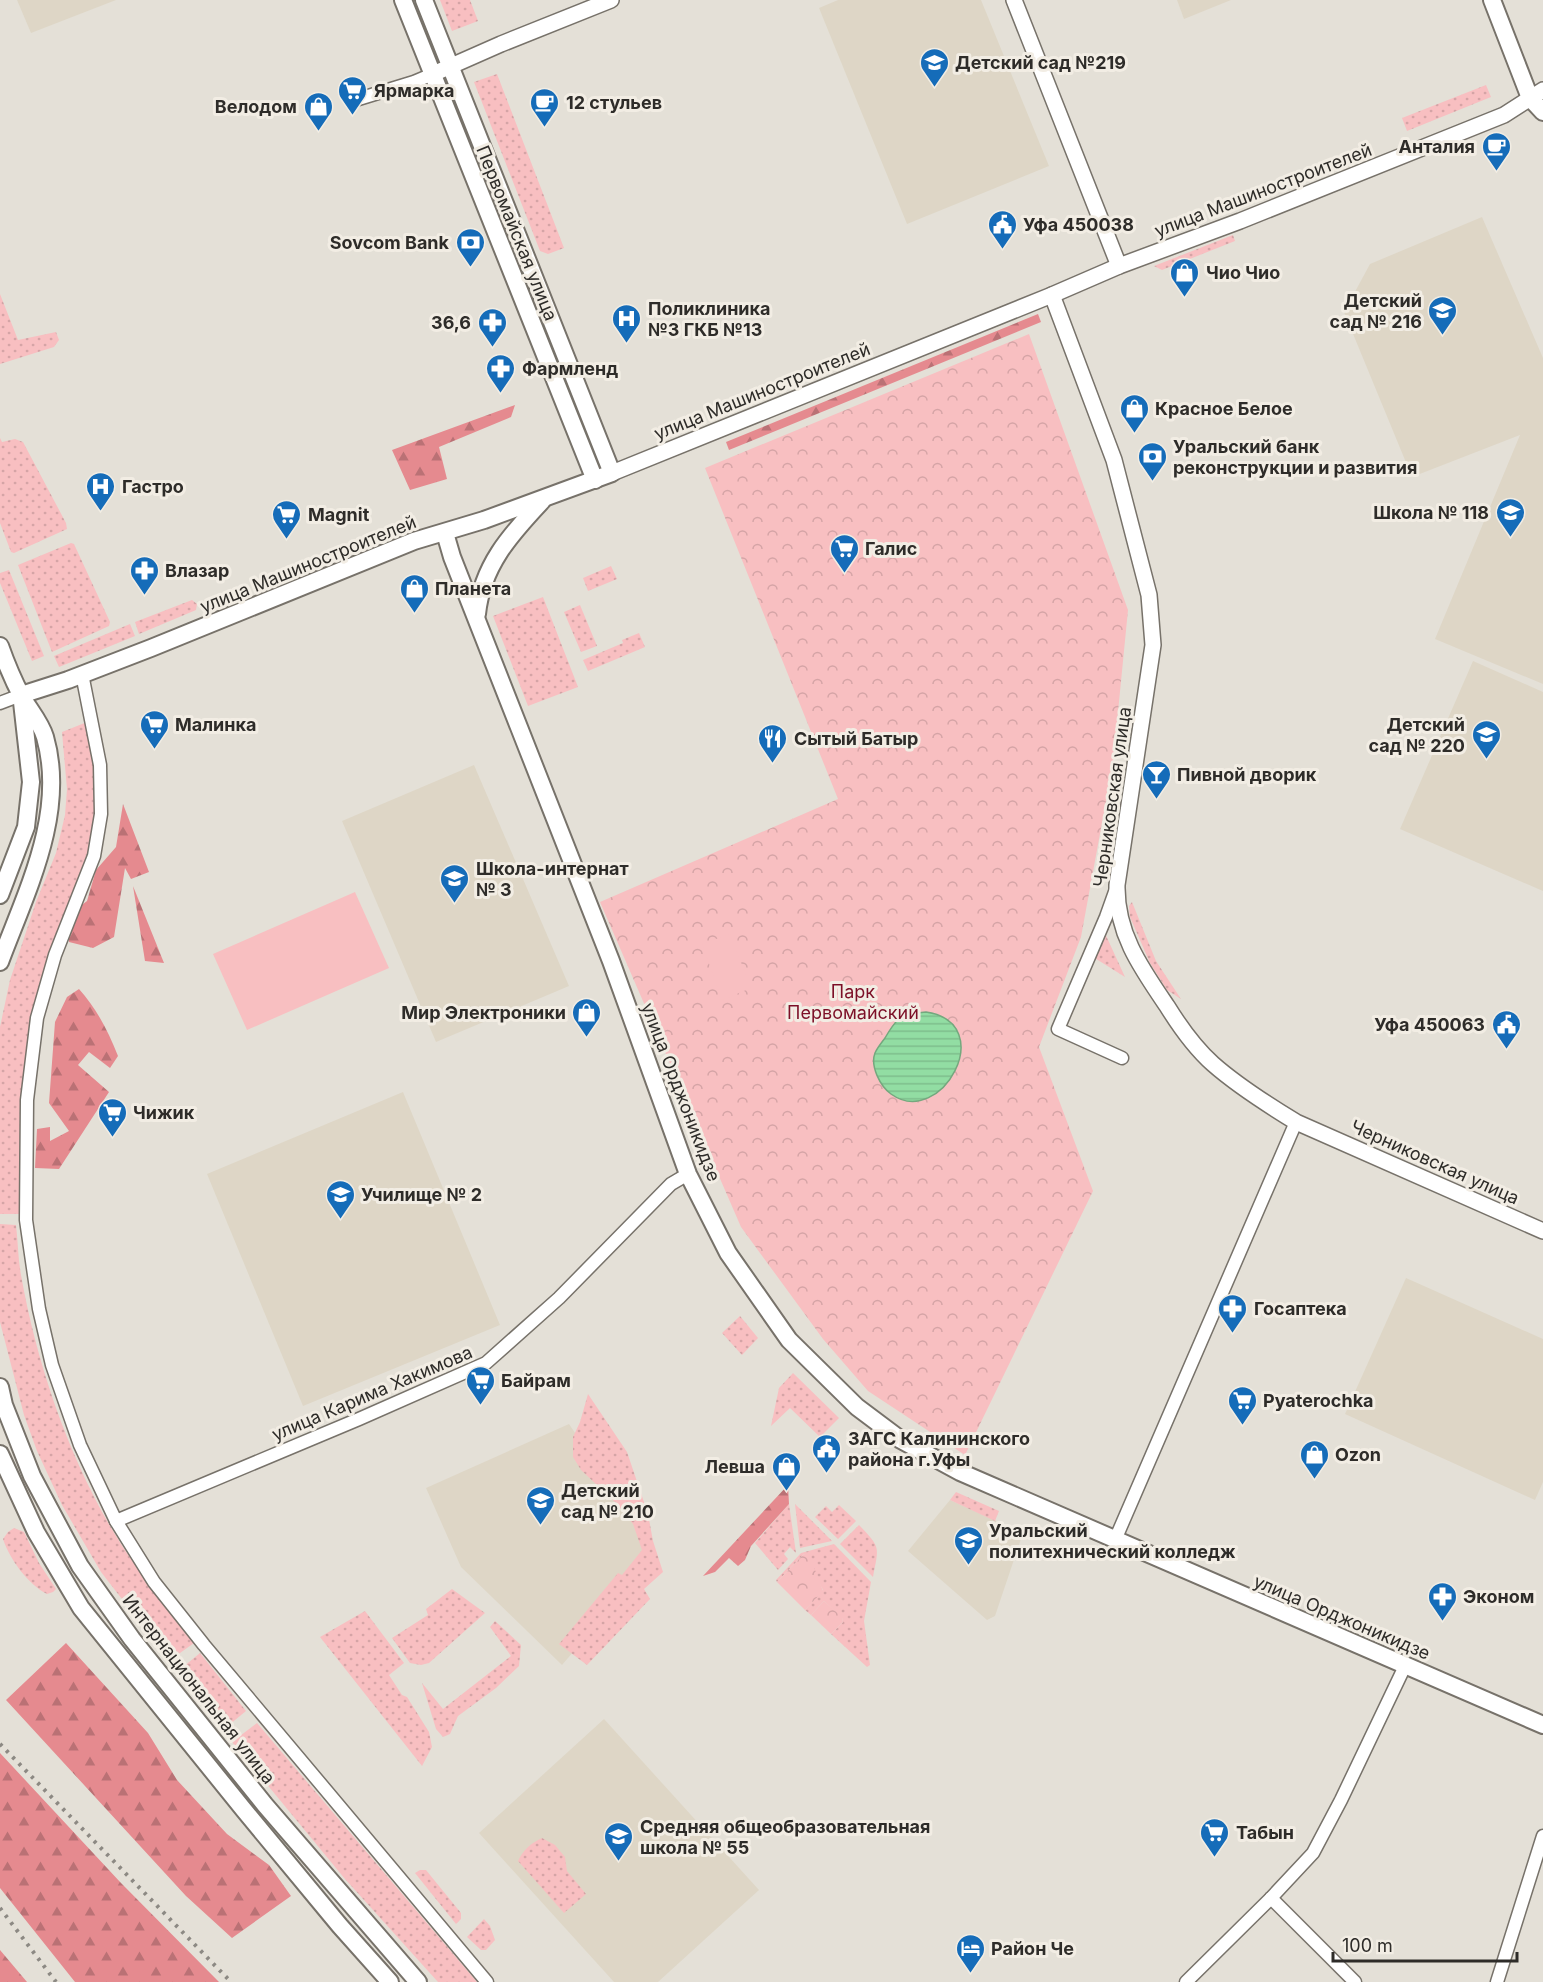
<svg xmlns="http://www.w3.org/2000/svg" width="1543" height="1982" font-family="Inter,sans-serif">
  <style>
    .built { fill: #ded6c6 }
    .grass { fill: url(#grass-dots) }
    .forest { fill: url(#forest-firs) }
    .park { fill: url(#park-crowns) }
    .pitch { fill: #f8bfc1 }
    .water { fill: url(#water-rules); stroke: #74a87e; stroke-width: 1.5 }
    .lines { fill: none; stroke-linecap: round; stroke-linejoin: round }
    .minor-casing { stroke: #77726a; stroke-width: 15 }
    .tertiary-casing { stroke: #77726a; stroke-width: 18 }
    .secondary-casing { stroke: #77726a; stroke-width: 20 }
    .minor { stroke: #fff; stroke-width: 12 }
    .tertiary { stroke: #fff; stroke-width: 15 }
    .secondary { stroke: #fff; stroke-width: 16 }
    .rail { stroke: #8c8983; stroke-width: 4; stroke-dasharray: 3 6; stroke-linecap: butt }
    .labels { text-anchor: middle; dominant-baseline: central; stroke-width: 6; stroke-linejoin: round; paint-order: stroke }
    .poi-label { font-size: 18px; font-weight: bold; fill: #2e2c29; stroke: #f2ede4; text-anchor: start }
    .street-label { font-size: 18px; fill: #2e2c29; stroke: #f2ede4 }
    .park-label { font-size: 18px; fill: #7c0f27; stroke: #f2ede4 }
  </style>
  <defs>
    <pattern id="grass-dots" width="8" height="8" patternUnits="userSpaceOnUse" patternTransform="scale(1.5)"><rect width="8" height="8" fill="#f8bfc1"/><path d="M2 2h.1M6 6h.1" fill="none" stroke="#d5a4a6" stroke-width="1.8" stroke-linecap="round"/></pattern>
    <pattern id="forest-firs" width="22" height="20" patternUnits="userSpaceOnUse" patternTransform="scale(1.5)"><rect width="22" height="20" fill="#e58a8f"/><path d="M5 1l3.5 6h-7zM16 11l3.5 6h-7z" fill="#ba7175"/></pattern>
    <pattern id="park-crowns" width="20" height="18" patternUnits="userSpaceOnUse" patternTransform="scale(1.5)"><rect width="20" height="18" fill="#f8bfc1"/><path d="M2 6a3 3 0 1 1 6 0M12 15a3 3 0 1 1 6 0" fill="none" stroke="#d5a4a6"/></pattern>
    <pattern id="water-rules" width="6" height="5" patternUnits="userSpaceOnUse" patternTransform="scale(1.5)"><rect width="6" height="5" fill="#92dda3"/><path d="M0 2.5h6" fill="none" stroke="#7ebe8c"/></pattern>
  </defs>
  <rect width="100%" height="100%" fill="#e4e0d7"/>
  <g class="built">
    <polygon points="17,0 116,0 31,33"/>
    <polygon points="838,0 981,0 1049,166 907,224 819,8"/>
    <polygon points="1177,0 1231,0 1184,19"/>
    <polygon points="1482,217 1543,358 1543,684 1435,639 1520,435 1412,477 1344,312 1370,264"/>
    <polygon points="1473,661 1543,692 1543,891 1400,829"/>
    <polygon points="474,765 569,986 436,1042 342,821"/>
    <polygon points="403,1092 500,1325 303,1406 207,1174"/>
    <polygon points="1406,1278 1543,1339 1543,1482 1535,1500 1345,1414"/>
    <polygon points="569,1424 657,1554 562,1665 461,1567 426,1488"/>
    <polygon points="950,1500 1023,1533 995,1616 987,1620 908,1551"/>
    <polygon points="604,1719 759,1890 658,1982 614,1982 479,1833"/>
  </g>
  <g class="grass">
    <polygon points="440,0 470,0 478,21 452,31"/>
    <polygon points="497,74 564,248 548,254 540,251 474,82"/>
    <polygon points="1486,85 1491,97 1407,131 1402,118"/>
    <polygon points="1233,235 1235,241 1162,270 1154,266"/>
    <polygon points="0,294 18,340 56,332 59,340 54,347 0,364"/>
    <polygon points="0,438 2,442 15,439 23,442 66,523 67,529 14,553 11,552 0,523"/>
    <polygon points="71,543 74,544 110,622 109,626 52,652 18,565"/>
    <polygon points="611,566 617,579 588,591 583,578"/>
    <polygon points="9,570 44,656 32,661 0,583 0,573"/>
    <polygon points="543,597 578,687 528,706 493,616"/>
    <polygon points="192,600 197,604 196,610 139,634 135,622"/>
    <polygon points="580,605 597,646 581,652 564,612"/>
    <polygon points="130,624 135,636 59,667 54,656"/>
    <polygon points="639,633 645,647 588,671 583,660 623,643 622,640"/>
    <polygon points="87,722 94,747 96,808 91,840 82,872 56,939 22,1101 19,1214 0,1214 0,1027 10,980 36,902 56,853 65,815 67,789 62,732"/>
    <polygon points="1132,902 1156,961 1181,999 1167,990 1150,963 1130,917 1129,906"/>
    <polygon points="1103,929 1125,977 1093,957"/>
    <path d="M0 1224 16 1225C18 1242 18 1259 21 1275 37 1366 71 1465 121 1544 143 1578 169 1610 194 1643L173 1658 156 1643 101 1572 62 1505 37 1451 24 1415 0 1322Z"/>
    <polygon points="740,1316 758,1338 742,1355 722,1333"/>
    <polygon points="793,1373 839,1418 820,1437 790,1408 771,1426 779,1388"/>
    <polygon points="588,1394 627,1452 648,1514 653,1541 663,1572 644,1589 650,1599 587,1665 559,1644 618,1573 622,1575 642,1550 633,1524 617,1504 581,1470 573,1457 573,1437 580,1422"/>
    <polygon points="956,1492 999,1511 995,1521 950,1500"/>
    <polygon points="789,1504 796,1553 790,1547 784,1554 788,1559 778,1570 755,1543"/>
    <polygon points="795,1504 832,1541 800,1548"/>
    <polygon points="839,1505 856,1521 838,1539 815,1517 826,1506 832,1512"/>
    <path d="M859 1525C881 1548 879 1546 873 1577L840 1544Z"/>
    <path d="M14 1528 24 1532 39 1563 56 1589 53 1592 47 1594C28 1584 10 1560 3 1539L8 1532Z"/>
    <polygon points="834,1544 871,1582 864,1621 870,1665 867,1667 831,1634 843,1622 842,1618 824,1601 811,1615 805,1610 823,1590 804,1554 777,1582 776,1580 801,1553"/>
    <polygon points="452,1589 485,1613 429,1663 421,1665 410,1663 392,1638 428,1615 426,1609"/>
    <polygon points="365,1611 404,1663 389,1675 402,1695 407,1697 429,1732 432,1747 422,1766 320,1637"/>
    <polygon points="495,1621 521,1645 519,1666 496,1688 458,1716 450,1734 443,1737 436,1729 422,1683 443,1709 511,1656 490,1627"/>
    <polygon points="200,1653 246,1711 229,1725 183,1667"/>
    <polygon points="257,1723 477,1982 438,1982 345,1879 232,1742"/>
    <path d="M542 1838 555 1845 565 1857 567 1871 586 1894 564 1913 518 1861C523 1850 531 1843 542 1838Z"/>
    <polygon points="420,1870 426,1870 461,1913 461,1919 456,1924 415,1873"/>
    <polygon points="484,1919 490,1926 495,1940 486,1950 481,1950 467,1937"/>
  </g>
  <g class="forest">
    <polygon points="1038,314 1041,322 729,450 726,442"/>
    <polygon points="515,405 511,417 439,447 447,479 410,490 392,450"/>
    <polygon points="123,804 149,872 131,879 125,868 114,937 93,948 69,942 69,928 78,908 87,901 96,870 116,847"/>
    <polygon points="133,886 164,963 145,961"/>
    <path d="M79 989C97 1009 108 1031 118 1056L110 1068 89 1052 78 1065 109 1092 59 1169 35 1168 37 1129 50 1127V1141L69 1131 49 1103 55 1022 67 997Z"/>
    <polygon points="788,1485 789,1504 751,1546 745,1560 738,1566 729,1558 715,1572 703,1576"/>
    <polygon points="66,1643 148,1733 177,1780 227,1834 269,1865 291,1896 232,1938 186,1896 6,1700"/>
    <polygon points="0,1753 121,1883 219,1982 75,1982 0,1888"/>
    <polygon points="0,1950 27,1982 0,1982"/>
  </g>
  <g class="park">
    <polygon points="1029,334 1128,610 1113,763 1081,937 1039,1047 1093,1191 965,1455 868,1391 823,1339 741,1227 600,902 838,799 705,468"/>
    <polygon points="804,1554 812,1562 823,1591 805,1610 777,1582"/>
    <polygon points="824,1601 842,1617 843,1622 831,1634 811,1615"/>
  </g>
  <g class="pitch">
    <polygon points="355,892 389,968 247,1030 213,954"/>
    <polygon points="730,934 751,988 722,1000 702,944"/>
  </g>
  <path class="water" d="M926 1012C1000 1023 941 1130 891 1094 880 1086 870 1066 875 1053 877 1048 882 1042 885 1038 889 1031 893 1024 899 1019 907 1014 916 1013 926 1012Z"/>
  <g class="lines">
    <defs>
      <g id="minor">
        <polyline points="352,101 414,82 433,74"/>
        <polyline points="82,674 100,765 101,814 94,856 55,955 37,1018 27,1100 26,1220 39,1309 52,1365 80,1445 116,1521 154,1582 204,1645 487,1982"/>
        <polyline points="0,703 21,695"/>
        <polyline points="1116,889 1106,917 1058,1029 1122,1058"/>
        <polyline points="116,1521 359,1419 486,1363 559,1298 671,1184 688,1174"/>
        <polyline points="1115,1540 1296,1122"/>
        <polyline points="1271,1898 1355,1982"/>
        <polyline points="1186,1982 1271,1898 1313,1853 1341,1800 1405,1666"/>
        <polyline points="1497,1982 1543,1836"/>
      </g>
      <g id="tertiary">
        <polyline points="1014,0 1119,266"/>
        <polyline points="433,74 501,44 611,0"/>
        <path d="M1052 295 1114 460 1149 595 1153 645 1117 885C1116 933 1141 968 1167 1006 1180 1027 1195 1048 1213 1064 1238 1086 1268 1105 1296 1122L1543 1231"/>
        <polyline points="612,473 1052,295 1119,266 1240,221 1504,115 1543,90"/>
      </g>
      <g id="secondary">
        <polyline points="403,0 595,480"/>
        <polyline points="1492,0 1530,98 1543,112"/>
        <polyline points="445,533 452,557 611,961 688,1174 728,1253 789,1340 857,1407 901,1440 960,1472 1543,1725"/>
        <path d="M477 614C482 566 510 535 542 501"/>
        <path d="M0 646C6 663 13 680 22 697 29 709 41 723 45 737 67 813 26 892 0 962"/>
        <polyline points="21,695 68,680 151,648 414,541 484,520 612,473 424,0"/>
        <polyline points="0,895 26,827 31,782 22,702"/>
        <polyline points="0,1387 4,1405 32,1476 80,1566 132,1639 265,1805 418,1982"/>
        <polyline points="0,1454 36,1532 81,1608 244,1810 340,1926 390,1982"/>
      </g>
    </defs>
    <use href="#minor" class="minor-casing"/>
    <use href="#tertiary" class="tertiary-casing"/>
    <use href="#secondary" class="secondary-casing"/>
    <use href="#minor" class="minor"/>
    <use href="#tertiary" class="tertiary"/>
    <use href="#secondary" class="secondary"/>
    <g class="rail">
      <polyline points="0,1744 231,1982"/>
      <polyline points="0,1908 56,1982"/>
    </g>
  </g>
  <defs>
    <symbol id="school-pin" viewBox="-11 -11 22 30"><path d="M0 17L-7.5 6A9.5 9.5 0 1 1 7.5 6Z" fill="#156cb9" stroke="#f2ede4"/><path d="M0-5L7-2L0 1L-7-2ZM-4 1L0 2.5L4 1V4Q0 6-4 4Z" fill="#fff"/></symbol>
    <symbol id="supermarket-pin" viewBox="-11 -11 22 30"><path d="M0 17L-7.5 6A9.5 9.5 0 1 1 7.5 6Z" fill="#156cb9" stroke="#f2ede4"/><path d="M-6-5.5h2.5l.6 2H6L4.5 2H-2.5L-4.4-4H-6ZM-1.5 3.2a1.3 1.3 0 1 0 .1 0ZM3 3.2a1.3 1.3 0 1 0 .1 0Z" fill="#fff"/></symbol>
    <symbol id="cafe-pin" viewBox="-11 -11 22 30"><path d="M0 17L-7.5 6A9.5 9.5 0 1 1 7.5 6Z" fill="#156cb9" stroke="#f2ede4"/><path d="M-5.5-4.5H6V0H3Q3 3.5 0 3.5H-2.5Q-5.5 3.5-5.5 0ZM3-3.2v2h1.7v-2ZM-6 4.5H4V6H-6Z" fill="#fff"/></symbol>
    <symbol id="shop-pin" viewBox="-11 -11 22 30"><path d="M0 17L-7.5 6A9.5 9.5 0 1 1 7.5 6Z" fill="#156cb9" stroke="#f2ede4"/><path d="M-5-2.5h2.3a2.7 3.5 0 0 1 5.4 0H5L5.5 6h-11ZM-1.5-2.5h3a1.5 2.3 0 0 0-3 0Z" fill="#fff"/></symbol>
    <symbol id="civic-pin" viewBox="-11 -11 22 30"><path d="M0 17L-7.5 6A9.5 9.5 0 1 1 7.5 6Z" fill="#156cb9" stroke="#f2ede4"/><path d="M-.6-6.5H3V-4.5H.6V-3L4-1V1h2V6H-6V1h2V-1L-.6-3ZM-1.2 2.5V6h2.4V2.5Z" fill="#fff"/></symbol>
    <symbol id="bank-pin" viewBox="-11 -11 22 30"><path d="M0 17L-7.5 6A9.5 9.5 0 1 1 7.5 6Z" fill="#156cb9" stroke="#f2ede4"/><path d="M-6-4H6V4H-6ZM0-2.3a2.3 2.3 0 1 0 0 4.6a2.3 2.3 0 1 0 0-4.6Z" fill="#fff"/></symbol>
    <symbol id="hospital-pin" viewBox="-11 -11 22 30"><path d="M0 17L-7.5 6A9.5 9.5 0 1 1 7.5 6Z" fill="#156cb9" stroke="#f2ede4"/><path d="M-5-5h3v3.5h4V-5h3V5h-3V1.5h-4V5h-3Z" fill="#fff"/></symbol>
    <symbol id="pharmacy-pin" viewBox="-11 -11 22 30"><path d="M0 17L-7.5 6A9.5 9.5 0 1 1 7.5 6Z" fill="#156cb9" stroke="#f2ede4"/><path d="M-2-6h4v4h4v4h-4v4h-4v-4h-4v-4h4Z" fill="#fff"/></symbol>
    <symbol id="restaurant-pin" viewBox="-11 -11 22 30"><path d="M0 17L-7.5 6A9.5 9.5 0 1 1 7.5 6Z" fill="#156cb9" stroke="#f2ede4"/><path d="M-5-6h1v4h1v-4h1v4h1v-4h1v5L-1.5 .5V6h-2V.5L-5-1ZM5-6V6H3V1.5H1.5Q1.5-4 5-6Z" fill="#fff"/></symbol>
    <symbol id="bar-pin" viewBox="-11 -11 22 30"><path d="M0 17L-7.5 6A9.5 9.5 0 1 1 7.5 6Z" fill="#156cb9" stroke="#f2ede4"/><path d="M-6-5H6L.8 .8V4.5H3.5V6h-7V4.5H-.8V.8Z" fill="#fff"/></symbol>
    <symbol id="university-pin" viewBox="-11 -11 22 30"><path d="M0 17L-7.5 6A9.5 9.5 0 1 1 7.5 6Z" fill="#156cb9" stroke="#f2ede4"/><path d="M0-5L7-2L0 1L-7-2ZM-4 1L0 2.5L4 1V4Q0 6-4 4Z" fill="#fff"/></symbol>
    <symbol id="hotel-pin" viewBox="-11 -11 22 30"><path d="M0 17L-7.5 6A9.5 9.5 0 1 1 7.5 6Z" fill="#156cb9" stroke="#f2ede4"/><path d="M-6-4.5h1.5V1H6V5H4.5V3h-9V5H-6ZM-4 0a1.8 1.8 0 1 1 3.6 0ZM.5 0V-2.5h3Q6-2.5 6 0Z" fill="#fff"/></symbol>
  </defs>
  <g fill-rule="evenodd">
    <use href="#school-pin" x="918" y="46" width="33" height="45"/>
    <use href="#supermarket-pin" x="336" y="74" width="33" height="45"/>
    <use href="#cafe-pin" x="528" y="86" width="33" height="45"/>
    <use href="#shop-pin" x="302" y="90" width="33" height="45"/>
    <use href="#cafe-pin" x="1480" y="130" width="33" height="45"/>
    <use href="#civic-pin" x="986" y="208" width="33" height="45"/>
    <use href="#bank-pin" x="454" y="226" width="33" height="45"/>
    <use href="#shop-pin" x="1168" y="256" width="33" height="45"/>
    <use href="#school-pin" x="1426" y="294" width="33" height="45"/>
    <use href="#hospital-pin" x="610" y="302" width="33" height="45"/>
    <use href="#pharmacy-pin" x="476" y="306" width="33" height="45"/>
    <use href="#pharmacy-pin" x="484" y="352" width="33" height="45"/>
    <use href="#shop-pin" x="1118" y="392" width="33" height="45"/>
    <use href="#bank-pin" x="1136" y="440" width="33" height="45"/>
    <use href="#hospital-pin" x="84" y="470" width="33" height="45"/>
    <use href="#school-pin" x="1494" y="496" width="33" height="45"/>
    <use href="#supermarket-pin" x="270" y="498" width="33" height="45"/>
    <use href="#supermarket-pin" x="828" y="532" width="33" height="45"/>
    <use href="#pharmacy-pin" x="128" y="554" width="33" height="45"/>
    <use href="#shop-pin" x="398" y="572" width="33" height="45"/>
    <use href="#supermarket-pin" x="138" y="708" width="33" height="45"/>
    <use href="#school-pin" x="1470" y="718" width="33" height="45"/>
    <use href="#restaurant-pin" x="756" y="722" width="33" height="45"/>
    <use href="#bar-pin" x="1140" y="758" width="33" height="45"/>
    <use href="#school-pin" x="438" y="862" width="33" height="45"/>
    <use href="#shop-pin" x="570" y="996" width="33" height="45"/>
    <use href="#civic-pin" x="1490" y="1008" width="33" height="45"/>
    <use href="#supermarket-pin" x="96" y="1096" width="33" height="45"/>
    <use href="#university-pin" x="324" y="1178" width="33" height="45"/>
    <use href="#pharmacy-pin" x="1216" y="1292" width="33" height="45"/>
    <use href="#supermarket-pin" x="464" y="1364" width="33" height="45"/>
    <use href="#supermarket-pin" x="1226" y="1384" width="33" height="45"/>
    <use href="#civic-pin" x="810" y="1432" width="33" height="45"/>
    <use href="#shop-pin" x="1298" y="1438" width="33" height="45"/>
    <use href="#shop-pin" x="770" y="1450" width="33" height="45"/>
    <use href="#school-pin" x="524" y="1484" width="33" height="45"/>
    <use href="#university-pin" x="952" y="1524" width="33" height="45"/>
    <use href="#pharmacy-pin" x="1426" y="1580" width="33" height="45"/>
    <use href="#supermarket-pin" x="1198" y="1816" width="33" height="45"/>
    <use href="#school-pin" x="602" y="1820" width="33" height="45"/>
    <use href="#hotel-pin" x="954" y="1932" width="33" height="45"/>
  </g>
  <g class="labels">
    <g class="poi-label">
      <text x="955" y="62">Детский сад №219</text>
      <text x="374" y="90">Ярмарка</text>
      <text x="566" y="102">12 стульев</text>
      <text x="297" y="106" text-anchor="end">Велодом</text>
      <text x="1475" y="146" text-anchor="end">Анталия</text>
      <text x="1023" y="224">Уфа 450038</text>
      <text x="449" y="242" text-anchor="end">Sovcom Bank</text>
      <text x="1206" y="272">Чио Чио</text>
      <text x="1422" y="300" text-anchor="end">Детский<tspan x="1422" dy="21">сад № 216</tspan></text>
      <text x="648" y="308">Поликлиника<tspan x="648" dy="21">№3 ГКБ №13</tspan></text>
      <text x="471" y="322" text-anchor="end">36,6</text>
      <text x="522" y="368">Фармленд</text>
      <text x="1155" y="408">Красное Белое</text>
      <text x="1173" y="446">Уральский банк<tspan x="1173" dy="21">реконструкции и развития</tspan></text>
      <text x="122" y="486">Гастро</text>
      <text x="1489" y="512" text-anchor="end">Школа № 118</text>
      <text x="308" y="514">Magnit</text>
      <text x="865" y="548">Галис</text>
      <text x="165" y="570">Влазар</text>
      <text x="435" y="588">Планета</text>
      <text x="175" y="724">Малинка</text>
      <text x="1465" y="724" text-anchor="end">Детский<tspan x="1465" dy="21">сад № 220</tspan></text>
      <text x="794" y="738">Сытый Батыр</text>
      <text x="1177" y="774">Пивной дворик</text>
      <text x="476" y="868">Школа-интернат<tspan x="476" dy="21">№ 3</tspan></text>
      <text x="566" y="1012" text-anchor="end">Мир Электроники</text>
      <text x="1485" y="1024" text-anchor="end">Уфа 450063</text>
      <text x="133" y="1112">Чижик</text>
      <text x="361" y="1194">Училище № 2</text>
      <text x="1254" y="1308">Госаптека</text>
      <text x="501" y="1380">Байрам</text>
      <text x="1263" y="1400">Pyaterochka</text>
      <text x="848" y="1438">ЗАГС Калининского<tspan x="848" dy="21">района г.Уфы</tspan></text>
      <text x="1335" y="1454">Ozon</text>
      <text x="765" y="1466" text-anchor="end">Левша</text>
      <text x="561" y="1490">Детский<tspan x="561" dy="21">сад № 210</tspan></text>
      <text x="989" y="1530">Уральский<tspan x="989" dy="21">политехнический колледж</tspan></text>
      <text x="1463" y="1596">Эконом</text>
      <text x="640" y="1826">Средняя общеобразовательная<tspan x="640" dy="21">школа № 55</tspan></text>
      <text x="1236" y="1832">Табын</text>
      <text x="991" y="1948">Район Че</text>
    </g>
    <g class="street-label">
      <text transform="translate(1263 190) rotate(-21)">улица Машиностроителей</text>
      <text transform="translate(517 233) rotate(68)">Первомайская улица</text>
      <text transform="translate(762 391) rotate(-22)">улица Машиностроителей</text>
      <text transform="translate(308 564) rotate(-22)">улица Машиностроителей</text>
      <text transform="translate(1112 797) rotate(-82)">Черниковская улица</text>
      <text transform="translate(681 1092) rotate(69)">улица Орджоникидзе</text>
      <text transform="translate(1435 1162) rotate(24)">Черниковская улица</text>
      <text transform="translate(372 1393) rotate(-23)">улица Карима Хакимова</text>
      <text transform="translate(1342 1617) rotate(23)">улица Орджоникидзе</text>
      <text transform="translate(199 1689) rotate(52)">Интернациональная улица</text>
    </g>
    <g class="park-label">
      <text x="853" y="991">Парк<tspan x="853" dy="21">Первомайский</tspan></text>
    </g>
  </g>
  <path d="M1333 1952v9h184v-9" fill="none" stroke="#2e2c29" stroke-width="3"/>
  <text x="1342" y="1952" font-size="18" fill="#2e2c29" stroke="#f2ede4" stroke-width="4.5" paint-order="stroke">100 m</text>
</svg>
